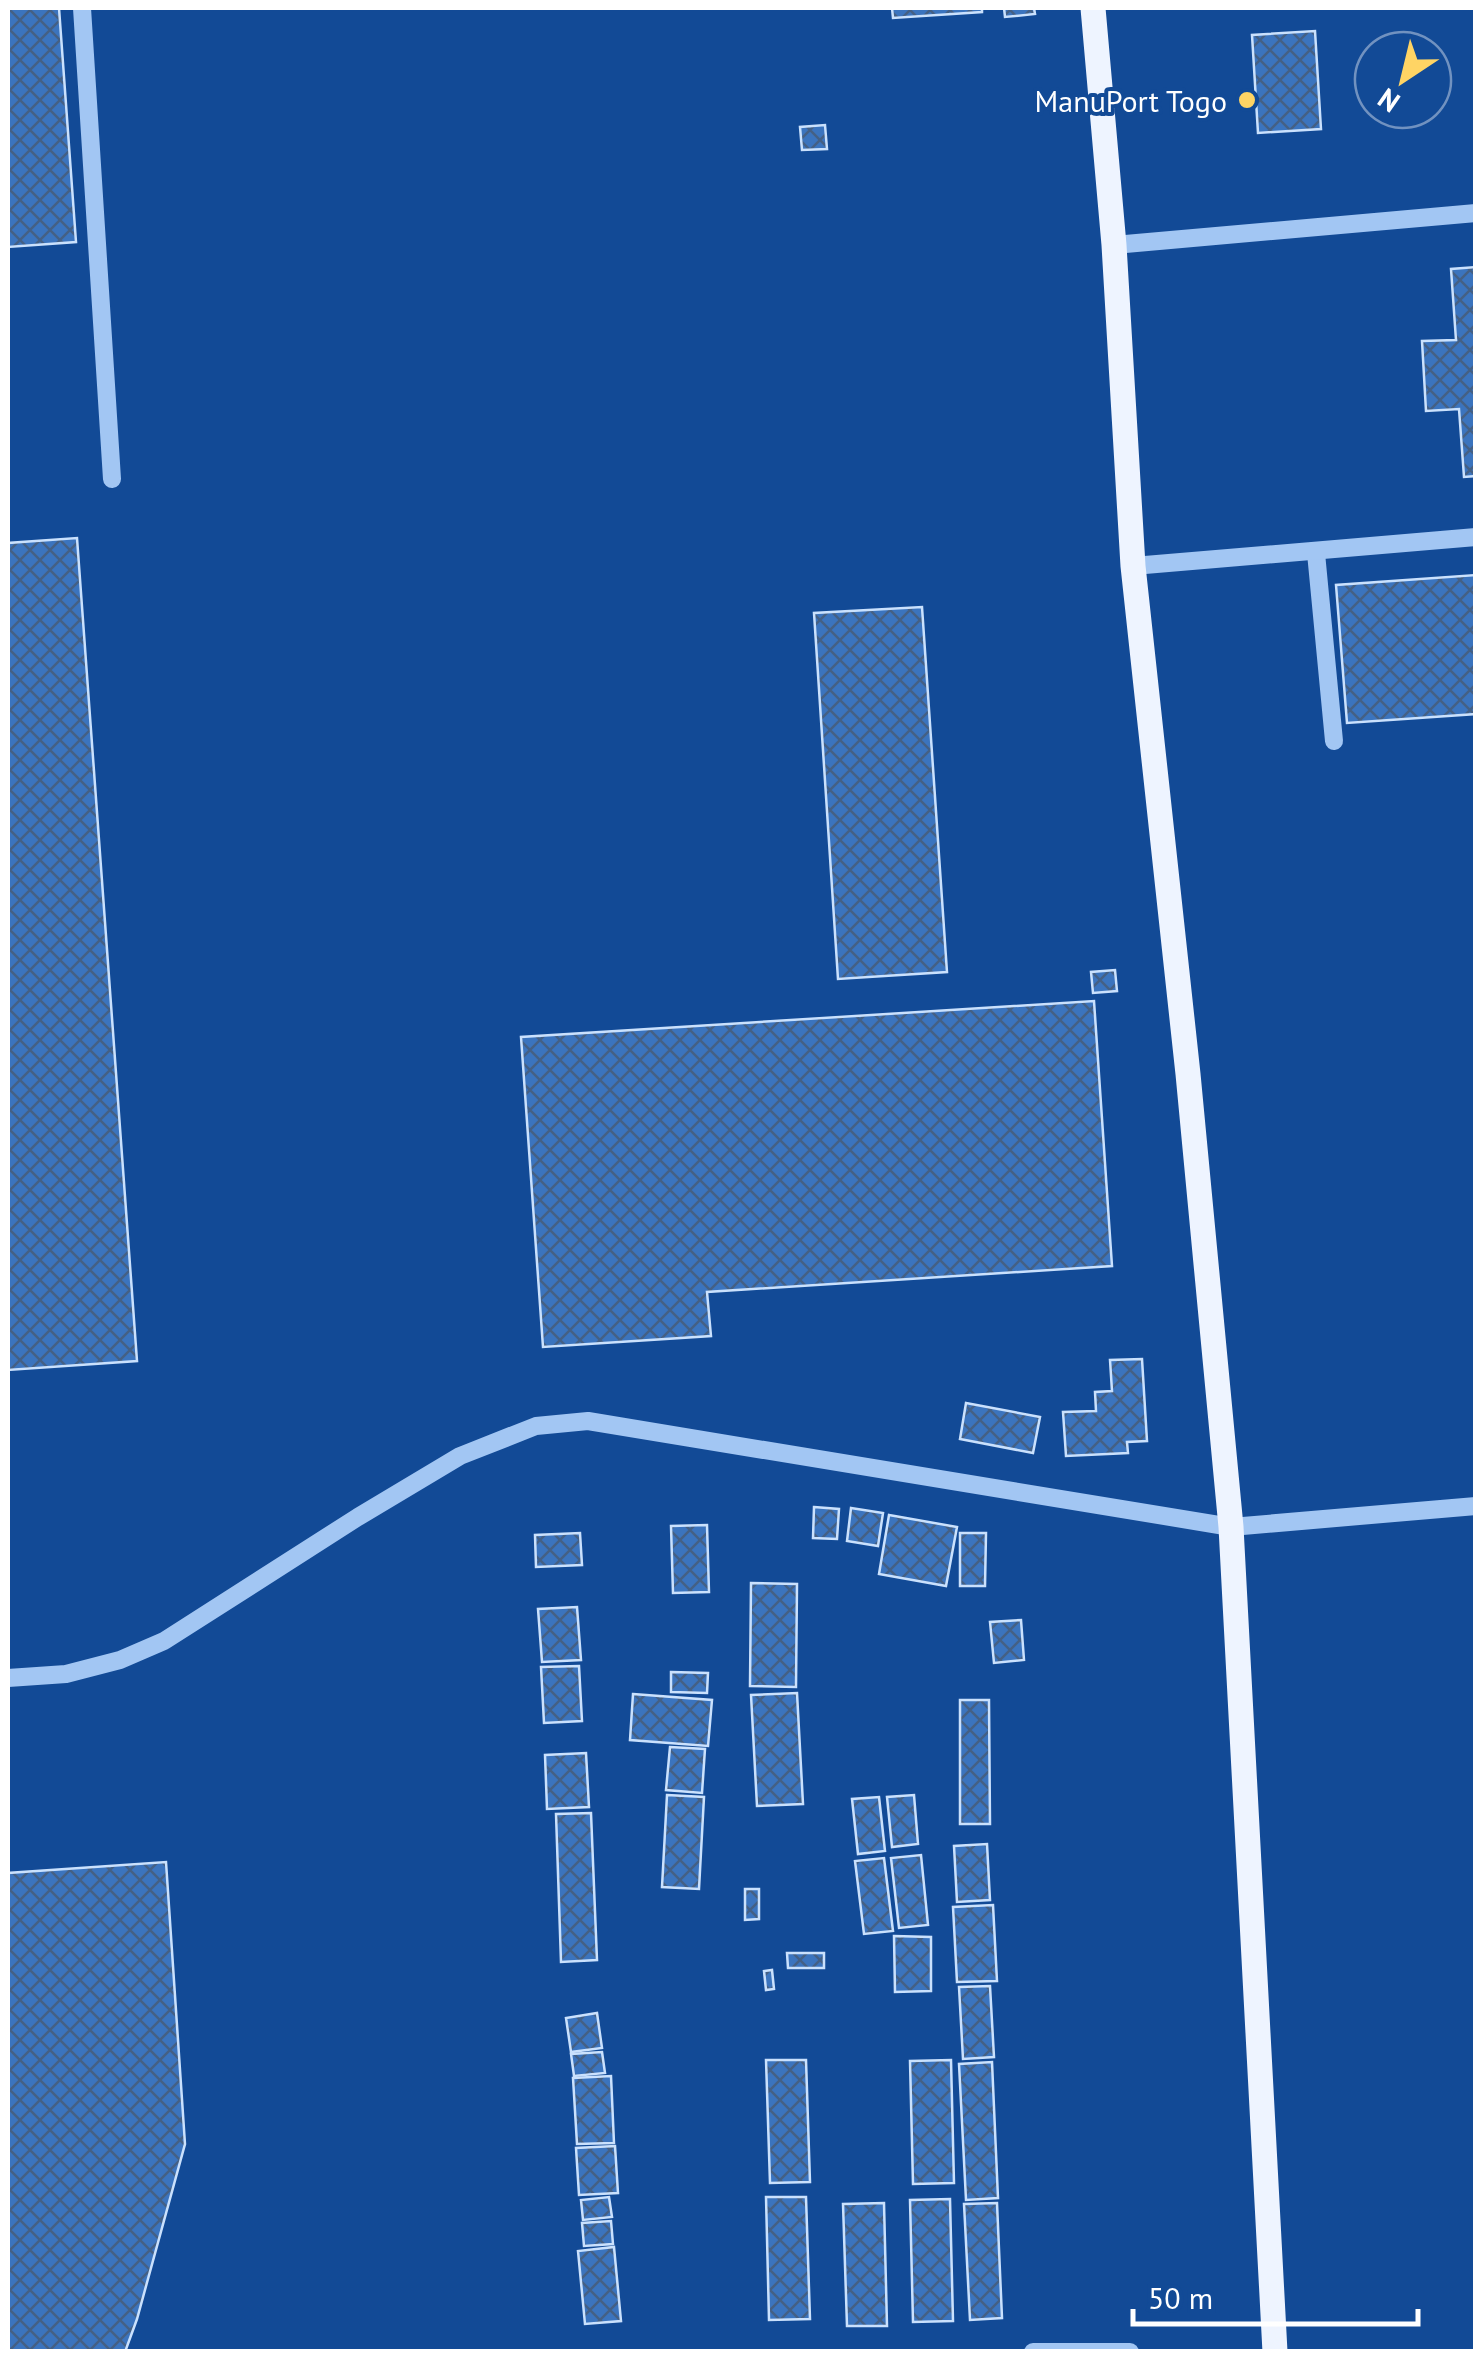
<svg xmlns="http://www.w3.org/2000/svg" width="1483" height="2359" font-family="'PT Sans',sans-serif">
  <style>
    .building { fill: url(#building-cross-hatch); stroke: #cae1fd; stroke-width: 2.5 }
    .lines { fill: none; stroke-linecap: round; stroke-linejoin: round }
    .minor { stroke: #a2c6f3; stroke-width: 18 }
    .major { stroke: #eef4ff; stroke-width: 25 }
    .poi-dot { fill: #ffd464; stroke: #124a96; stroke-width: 4 }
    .labels { text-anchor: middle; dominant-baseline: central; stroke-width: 8; stroke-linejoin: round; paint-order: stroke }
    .poi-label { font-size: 30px; fill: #fff; stroke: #124a96; text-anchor: end }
  </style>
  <defs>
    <pattern id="building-cross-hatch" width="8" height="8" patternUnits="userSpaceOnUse" patternTransform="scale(2.5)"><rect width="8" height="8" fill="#3b74be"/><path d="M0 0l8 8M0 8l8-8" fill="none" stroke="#446085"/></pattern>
  </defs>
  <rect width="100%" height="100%" fill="#124a96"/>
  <g class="building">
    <polygon points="8,8 59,8 76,242 8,247"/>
    <polygon points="892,8 982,8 982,12 893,18"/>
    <polygon points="1004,8 1034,8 1035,14 1005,17"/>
    <polygon points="1315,31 1321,129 1258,133 1252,35"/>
    <polygon points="825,125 827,149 802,150 800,127"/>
    <polygon points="1476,267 1476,476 1464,477 1459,409 1426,411 1422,341 1456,340 1451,269"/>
    <polygon points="77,538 137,1361 8,1370 8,543"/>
    <polygon points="1476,575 1476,714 1347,723 1336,585"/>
    <polygon points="922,607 947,972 838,979 814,613"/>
    <polygon points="1115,970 1117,991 1093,993 1091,972"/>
    <polygon points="1094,1001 1112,1266 707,1292 711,1336 543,1347 521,1037"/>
    <polygon points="1142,1359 1147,1441 1127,1442 1128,1453 1066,1456 1063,1412 1096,1411 1095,1392 1112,1391 1110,1360"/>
    <polygon points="966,1403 1040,1417 1033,1453 960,1439"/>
    <polygon points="814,1507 839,1509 837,1539 813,1538"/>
    <polygon points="851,1508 883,1513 878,1546 847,1541"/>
    <polygon points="889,1515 957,1527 946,1586 879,1574"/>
    <polygon points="707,1525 709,1592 673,1593 671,1526"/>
    <polygon points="580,1533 582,1565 536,1567 535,1535"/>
    <polygon points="960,1533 986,1533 985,1586 960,1586"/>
    <polygon points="751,1583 797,1584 796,1687 750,1686"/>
    <polygon points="577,1607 581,1660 542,1662 538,1609"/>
    <polygon points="1021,1620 1024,1660 994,1663 990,1622"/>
    <polygon points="579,1666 582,1721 544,1723 541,1667"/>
    <polygon points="671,1672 708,1673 707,1693 671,1692"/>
    <polygon points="797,1693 803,1804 757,1806 751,1695"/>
    <polygon points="633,1694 712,1700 708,1746 630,1740"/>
    <polygon points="960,1700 989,1700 990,1824 960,1824"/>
    <polygon points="670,1747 705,1749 702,1793 666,1790"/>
    <polygon points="586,1753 589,1807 547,1809 545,1755"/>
    <polygon points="667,1795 704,1797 699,1889 662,1887"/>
    <polygon points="914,1795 918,1844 892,1847 887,1797"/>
    <polygon points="879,1797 885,1851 858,1854 852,1799"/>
    <polygon points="591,1813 597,1960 561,1962 556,1814"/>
    <polygon points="987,1844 990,1900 957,1902 954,1846"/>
    <polygon points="921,1855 928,1925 899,1928 891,1858"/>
    <polygon points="884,1858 893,1931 864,1934 855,1861"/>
    <polygon points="166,1862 185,2144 137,2319 125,2352 8,2352 8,1873"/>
    <polygon points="745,1889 759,1889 759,1919 745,1920"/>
    <polygon points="993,1905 997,1981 957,1982 953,1907"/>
    <polygon points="894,1936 931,1937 931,1991 895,1992"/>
    <polygon points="787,1953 824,1953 824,1968 788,1968"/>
    <polygon points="772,1970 774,1989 766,1990 764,1971"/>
    <polygon points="990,1986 994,2057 963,2059 959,1987"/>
    <polygon points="597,2013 602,2048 571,2052 566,2018"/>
    <polygon points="602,2052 605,2073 574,2076 571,2054"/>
    <polygon points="766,2060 806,2060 810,2182 770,2183"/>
    <polygon points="951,2060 954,2183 913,2184 910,2061"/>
    <polygon points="992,2062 998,2198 966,2200 959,2064"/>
    <polygon points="611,2076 614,2143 577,2144 573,2078"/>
    <polygon points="615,2146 618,2193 579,2195 576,2148"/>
    <polygon points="609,2197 612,2217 583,2220 581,2200"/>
    <polygon points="766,2197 806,2197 810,2319 769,2320"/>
    <polygon points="950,2199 953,2321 913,2322 910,2200"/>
    <polygon points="884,2203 887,2326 847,2326 843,2204"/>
    <polygon points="997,2203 1002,2318 970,2320 964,2204"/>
    <polygon points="611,2221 613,2244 584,2246 582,2223"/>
    <polygon points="614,2247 621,2321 585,2324 578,2251"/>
  </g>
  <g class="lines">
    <g class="minor">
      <polyline points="82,8 112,479"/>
      <polyline points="1114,245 1476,213"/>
      <polyline points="1316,553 1334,741"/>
      <polyline points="1133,566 1476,537"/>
      <polyline points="8,1678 66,1674 120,1660 164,1641 358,1517 460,1456 536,1426 588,1421 1231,1527 1476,1506"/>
      <polyline points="1033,2352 1130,2352"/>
    </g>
    <polyline class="major" points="1093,8 1114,245 1133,566 1188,1074 1231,1527 1275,2352"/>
  </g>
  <circle class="poi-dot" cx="1247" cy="100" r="10"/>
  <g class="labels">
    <g class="poi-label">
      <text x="1227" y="100">ManuPort Togo</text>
    </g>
  </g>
  <rect width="1483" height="2359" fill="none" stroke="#ffffff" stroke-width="20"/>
  <g transform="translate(1403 80) rotate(215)"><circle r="48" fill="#124a96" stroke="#7192c0" stroke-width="2.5"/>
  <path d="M0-8L18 38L0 25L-18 38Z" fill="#ffd464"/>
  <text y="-15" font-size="28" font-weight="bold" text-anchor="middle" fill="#ffffff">N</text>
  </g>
  <path d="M1133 2309v15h285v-15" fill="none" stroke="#ffffff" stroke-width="5"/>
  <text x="1148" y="2309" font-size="30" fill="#ffffff" stroke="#124a96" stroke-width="8" paint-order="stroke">50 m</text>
</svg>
